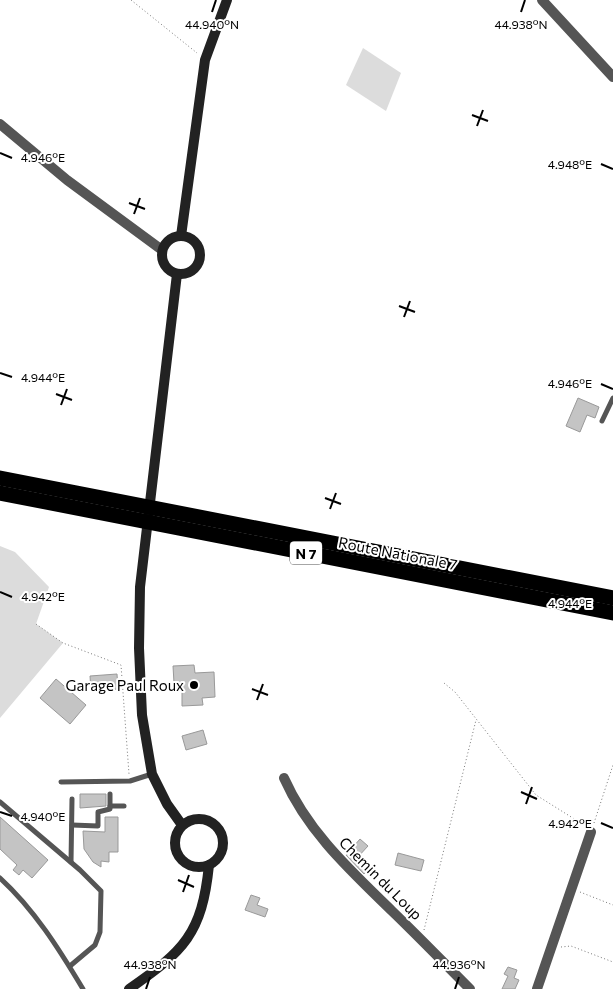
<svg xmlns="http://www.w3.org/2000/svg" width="613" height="989" font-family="Commissioner,sans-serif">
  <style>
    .green { fill: #dcdcdc }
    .building { fill: #c4c4c4; stroke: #999 }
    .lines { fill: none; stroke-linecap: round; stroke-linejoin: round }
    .path { stroke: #777; stroke-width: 1; stroke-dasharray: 1 2.5; stroke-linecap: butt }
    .lane { stroke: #555; stroke-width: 5 }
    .street { stroke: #555; stroke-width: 10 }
    .secondary { stroke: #222; stroke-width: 10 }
    .highway { stroke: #000; stroke-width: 15 }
    .ticks { fill: none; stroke: #000; stroke-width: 2 }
    .poi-dot { fill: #000; stroke: #fff; stroke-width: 2 }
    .labels { text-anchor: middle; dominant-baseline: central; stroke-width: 4; stroke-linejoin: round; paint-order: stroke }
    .shield { fill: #fff; stroke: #4c4c4c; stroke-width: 1 }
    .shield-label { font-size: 14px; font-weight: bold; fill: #000 }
    .street-label { font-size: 15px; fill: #000; stroke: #fff }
    .poi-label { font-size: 15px; fill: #000; stroke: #fff; text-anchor: end }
    .ticks-label { font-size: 12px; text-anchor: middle; fill: #000; stroke: #fff; stroke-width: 4; stroke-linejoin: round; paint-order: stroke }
  </style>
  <rect width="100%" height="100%" fill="#fff"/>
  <g class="green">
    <polygon points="363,48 401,73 386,111 346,85"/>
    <polygon points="0,546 15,552 49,587 36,624 63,643 0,718"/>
  </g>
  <g class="building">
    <polygon points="578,398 599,407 595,418 587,415 580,432 566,426"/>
    <polygon points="194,665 195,673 214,672 215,697 202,698 203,705 182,706 182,683 174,683 173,666"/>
    <polygon points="117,674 118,689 91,691 90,676"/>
    <polygon points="56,679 86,705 70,724 40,698"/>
    <polygon points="203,730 207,744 186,750 182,736"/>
    <polygon points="80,794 106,794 106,806 80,808"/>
    <polygon points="0,817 48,860 32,878 23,870 19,875 13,870 17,865 0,849"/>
    <polygon points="105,817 118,817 118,852 109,852 109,862 101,861 101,867 93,862 84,849 83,831 105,832"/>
    <polygon points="360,839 368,846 357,858 367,870 364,874 346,855"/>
    <polygon points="398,853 424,860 421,871 395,865"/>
    <polygon points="251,895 260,898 257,905 268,909 265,917 245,910"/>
    <polygon points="508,967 517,970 514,978 519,980 515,989 502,989 508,976 504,974"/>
  </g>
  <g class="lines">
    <g class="path">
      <polyline points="131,0 197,53"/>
      <polyline points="36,624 63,643 121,665 129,774"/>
      <polyline points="444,683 455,692 536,795 584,825"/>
      <polyline points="594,823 613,765"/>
      <polyline points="580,892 613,905"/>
      <polyline points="424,930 476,720"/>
      <polyline points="561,947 571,946 613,962"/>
    </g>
    <g class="lane">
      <polyline points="602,421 613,398"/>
      <polyline points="61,782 130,781 152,774"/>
      <polyline points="0,802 80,870 101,891 100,932 95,945 70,966"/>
      <polyline points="110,806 124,806"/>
      <polyline points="72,825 98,826 98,812 110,809 110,794"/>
      <polyline points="71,862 72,799"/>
      <path d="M0 878C34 909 59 949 83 989"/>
    </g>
    <g class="street">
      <polyline points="542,0 613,77"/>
      <polyline points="0,124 67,180 162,250"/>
      <path d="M284 778C308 832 350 870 392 911 418 936 444 963 470 989"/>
      <polyline points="537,989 591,832"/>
    </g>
    <g class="secondary">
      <polyline points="181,236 205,60 227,0"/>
      <circle cx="181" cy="255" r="19"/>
      <polyline points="177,274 140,587 139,648 142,715 152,774 167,804 182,825"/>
      <circle cx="199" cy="843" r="24"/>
      <path d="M129 989C184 951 202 934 209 865"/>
    </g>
    <g class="highway">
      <polyline points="0,478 613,598"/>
      <polyline points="0,493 613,613"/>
    </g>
  </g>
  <path class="ticks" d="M212 12 216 0M521 12 525 0M472 115 488 121M477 126 483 110M0 153 12 158M601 164 613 169M129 203 145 209M134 214 140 198M399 306 415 312M404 317 410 301M0 373 12 377M601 384 613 389M56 394 72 400M61 405 67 389M325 498 341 504M330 509 336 493M0 592 12 597M601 604 613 608M252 689 268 695M257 700 263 684M521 792 537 799M526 804 532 787M0 812 12 816M601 823 613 828M178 880 194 887M183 892 189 875M146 989 150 977M455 989 459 977"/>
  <circle class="poi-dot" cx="194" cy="685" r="5"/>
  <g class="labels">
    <rect class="shield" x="290" y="541.5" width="32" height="23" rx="4"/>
    <g class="shield-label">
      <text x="306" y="553">N 7</text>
    </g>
    <g class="street-label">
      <text transform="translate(398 553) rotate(11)">Route Nationale 7</text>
      <text transform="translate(381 878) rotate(45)">Chemin du Loup</text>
    </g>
    <g class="poi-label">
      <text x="184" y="685">Garage Paul Roux</text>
    </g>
  </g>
  <g class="ticks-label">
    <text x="212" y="29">44.940°N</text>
    <text x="521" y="29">44.938°N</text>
    <text x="43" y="162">4.946°E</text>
    <text x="570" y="169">4.948°E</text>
    <text x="43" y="382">4.944°E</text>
    <text x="570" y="388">4.946°E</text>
    <text x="43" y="601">4.942°E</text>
    <text x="570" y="608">4.944°E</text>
    <text x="43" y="821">4.940°E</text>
    <text x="570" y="828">4.942°E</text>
    <text x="150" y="969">44.938°N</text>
    <text x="459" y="969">44.936°N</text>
  </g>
</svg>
